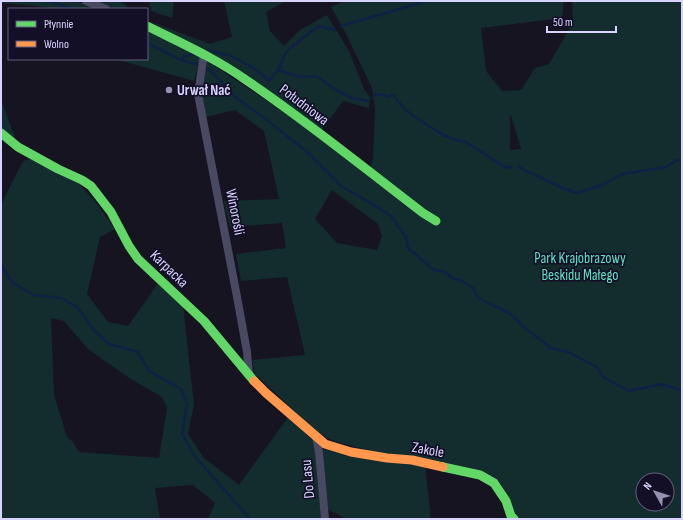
<svg xmlns="http://www.w3.org/2000/svg" width="683" height="520" font-family="'Sofia Sans Condensed',sans-serif">
  <style>
    .green { fill: #132c2d; fill-rule: evenodd }
    .lines { fill: none; stroke-linecap: round; stroke-linejoin: round }
    .stream { stroke: #0d2144; stroke-width: 2.5 }
    .street { stroke: #4a4962; stroke-width: 8 }
    .fast { stroke: #63d668; stroke-width: 9 }
    .slow { stroke: #ff974d; stroke-width: 9 }
    .poi-dot { fill: #9591b1; stroke: #130f26; stroke-width: 1.5 }
    .labels { text-anchor: middle; dominant-baseline: central; stroke-width: 3.5; stroke-linejoin: round; paint-order: stroke }
    .poi-label { font-size: 15px; font-weight: bold; fill: #d9d4ff; stroke: #130f26; text-anchor: start }
    .street-label { font-size: 15px; fill: #d9d4ff; stroke: #130f26 }
    .park-label { font-size: 15px; fill: #5fe0c0; stroke: #130f26 }
  </style>
  <rect width="100%" height="100%" fill="#161421"/>
  <g class="green">
    <polygon points="1,1 72,1 82,3 97,9 48,9 47,7 1,3"/>
    <polygon points="95,1 117,1 127,5 126,9 115,9"/>
    <polygon points="149,1 174,1 172,18 151,11"/>
    <polygon points="224,1 286,1 266,12 270,31 284,46 300,30 327,15 349,51 364,89 370,97 369,108 343,101 321,131 152,22 210,44 232,37"/>
    <path d="M344 1H564L562 18 481 28 486 71 502 91 521 90 535 68 549 64 573 22 572 1H682V519H515L501 484 340 443 320 435 255 374 252 360 305 355 287 277 241 281 236 254 286 248 282 223 230 227 224 201 279 199 264 131 235 110 206 117 202 94 207 61 370 169 373 159 375 108 372 88 345 32 331 7ZM510 116H511L521 149 510 150ZM332 190 378 224 382 236 377 250 337 243 315 219ZM643 480H667V504H643Z"/>
    <polygon points="147,30 201,56 194,81 122,61 122,59 147,59"/>
    <polygon points="1,100 16,140 1,128"/>
    <path d="M30 159 78 183 94 200 115 229 100 237 87 294 108 322 128 326 159 282 183 305 194 405 188 434 203 457 239 485 289 416 313 441 316 457 321 519H208L215 503 193 485 155 488 160 519H1V205L23 161ZM51 318 64 321 88 349 129 378 162 397 167 408 159 458 79 452 73 442 67 437 54 395Z"/>
    <polygon points="327,448 425,465 431,519 347,519 327,509 323,450"/>
  </g>
  <g class="lines">
    <g class="stream">
      <polyline points="43,1 52,2 72,9"/>
      <polyline points="341,26 427,1"/>
      <polyline points="147,43 181,60 200,65"/>
      <polyline points="208,50 231,56 254,68 269,81 278,70 287,51 304,37 319,26 335,30"/>
      <polyline points="181,60 185,56 194,54"/>
      <polyline points="204,67 212,72 235,97 263,117 306,151 341,186 369,202 391,216 406,237 408,248 434,270 445,272 452,278 462,281 473,288 478,298 511,314 524,327 551,348 568,352 597,367 603,377 629,391 662,384 682,391"/>
      <polyline points="278,70 300,77 317,76 334,89 352,98 368,101"/>
      <polyline points="373,98 375,94 383,95 388,97 393,95 405,109 412,115 443,135 456,140 466,142 506,168 511,167"/>
      <polyline points="518,166 522,169 565,189 578,193 602,185 622,174 666,167 677,160 682,161"/>
      <polyline points="1,265 13,283 34,295 61,298 77,307 94,330 109,344 138,352 149,371 181,389 187,404 182,434 194,455 250,519"/>
    </g>
    <g class="street">
      <polyline points="86,1 106,9"/>
      <polyline points="204,54 198,94 238,302 247,352 249,375"/>
      <polyline points="316,437 319,452 325,519"/>
    </g>
    <g class="fast">
      <path d="M147 26C181 43 215 58 246 80 307 121 364 168 423 213L436 221"/>
      <polyline points="1,133 18,147 58,169 82,180 91,186 111,212 129,246 138,259 204,321 254,381"/>
      <polyline points="443,467 480,475 494,483 506,501 511,516 514,519"/>
    </g>
    <polyline class="slow" points="254,381 266,393 325,444 351,452 387,458 412,460 443,467"/>
  </g>
  <circle class="poi-dot" cx="169" cy="90" r="4"/>
  <g class="labels">
    <g class="poi-label">
      <text x="177" y="90">Urwał Nać</text>
    </g>
    <g class="street-label">
      <text transform="translate(304 105) rotate(37)">Południowa</text>
      <text transform="translate(235 212) rotate(79)">Winorośli</text>
      <text transform="translate(169 269) rotate(44)">Karpacka</text>
      <text transform="translate(428 450) rotate(10)">Zakole</text>
      <text transform="translate(308 479) rotate(-95)">Do Lasu</text>
    </g>
    <g class="park-label">
      <text x="580" y="258">Park Krajobrazowy<tspan x="580" dy="17">Beskidu Małego</tspan></text>
    </g>
  </g>
  <rect width="683" height="520" fill="none" stroke="#d9d4ff" stroke-width="4"/>
  <rect x="8" y="8" width="140" height="52" fill="#130f26" stroke="#625e7d"/>
  <rect x="16" y="21" width="20" height="6" fill="#63d668" stroke="#625e7d"/>
  <text x="44" y="28" font-size="12" fill="#d9d4ff">Płynnie</text>
  <rect x="16" y="41" width="20" height="6" fill="#ff974d" stroke="#625e7d"/>
  <text x="44" y="48" font-size="12" fill="#d9d4ff">Wolno</text>
  <g transform="translate(655 492) rotate(309)"><circle r="19" fill="#130f26" stroke="#625e7d"/>
  <path d="M0-3L7 15L0 10L-7 15Z" fill="#9591b1"/>
  <text y="-6" font-size="11" font-weight="bold" text-anchor="middle" fill="#d9d4ff">N</text>
  </g>
  <path d="M547 26v6h69v-6" fill="none" stroke="#d9d4ff" stroke-width="2"/>
  <text x="553" y="26" font-size="12" fill="#d9d4ff" stroke="#130f26" stroke-width="3" paint-order="stroke">50 m</text>
</svg>
